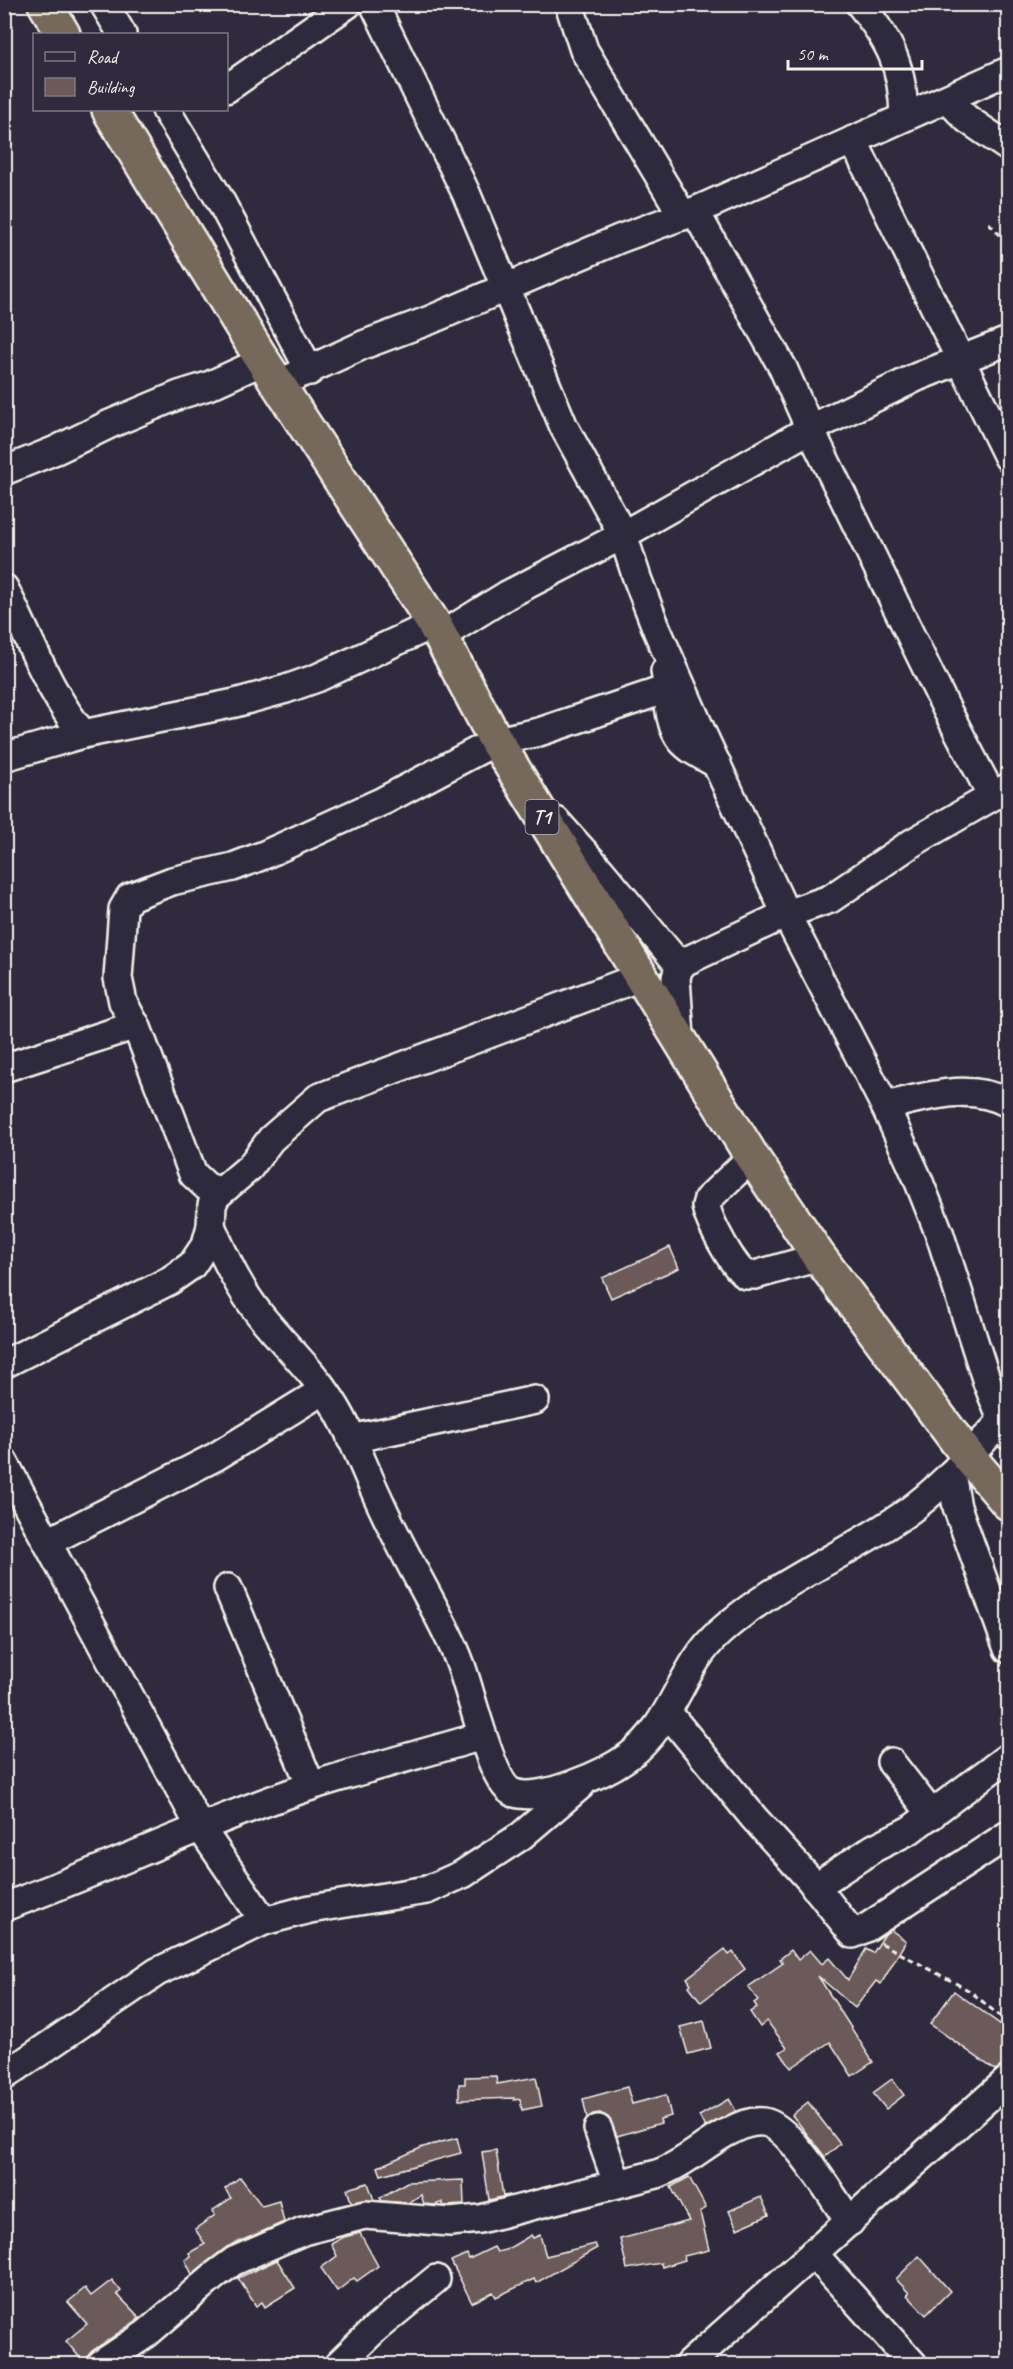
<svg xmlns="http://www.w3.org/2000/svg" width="1013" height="2369" font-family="Caveat,sans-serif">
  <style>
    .building { fill: #6c5a5a; stroke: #f4f1e8; stroke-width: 1.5 }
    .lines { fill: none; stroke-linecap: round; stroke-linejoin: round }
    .minor-casing { stroke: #f4f1e8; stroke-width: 32 }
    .highway-casing { stroke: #f4f1e8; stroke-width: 38 }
    .path { stroke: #f4f1e8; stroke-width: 3; stroke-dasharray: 6 4.5; stroke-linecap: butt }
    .minor { stroke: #2f2a3d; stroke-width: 27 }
    .highway { stroke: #76695c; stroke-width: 33 }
    .labels { text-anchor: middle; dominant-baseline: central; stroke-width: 4.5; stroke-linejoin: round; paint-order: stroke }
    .shield { fill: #2f2a3d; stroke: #b9b5b5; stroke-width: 1.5 }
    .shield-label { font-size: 20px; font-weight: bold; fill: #f4f1e8 }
  </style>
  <rect width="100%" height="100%" fill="#2f2a3d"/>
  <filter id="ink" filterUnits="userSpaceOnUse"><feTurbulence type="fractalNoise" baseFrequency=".0167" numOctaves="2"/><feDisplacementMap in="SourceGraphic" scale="12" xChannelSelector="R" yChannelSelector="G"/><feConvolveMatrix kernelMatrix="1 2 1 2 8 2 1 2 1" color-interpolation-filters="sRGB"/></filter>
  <g filter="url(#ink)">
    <g class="building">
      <polygon points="670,1247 679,1268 611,1298 602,1278"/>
      <polygon points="891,1930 906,1941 881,1984 876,1981 855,2008 818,1976 873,2062 852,2076 830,2042 791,2068 780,2052 787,2048 767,2021 760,2027 750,2012 757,2007 754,2003 758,2000 748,1987 783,1963 780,1959 791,1950 798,1960 810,1950 822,1964 829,1958 848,1980 866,1949 873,1953 885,1934"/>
      <polygon points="725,1949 729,1955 733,1952 745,1969 701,2002 689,1986 691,1984 687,1978"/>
      <polygon points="954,1991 1008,2030 1008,2057 1002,2066 995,2070 930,2024"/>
      <polygon points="704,2021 711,2048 688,2054 680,2027"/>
      <polygon points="496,2076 497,2084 536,2077 542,2106 522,2110 520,2099 514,2100 514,2098 459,2100 459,2084 465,2084 465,2077"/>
      <polygon points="892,2079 904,2095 886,2109 873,2093"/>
      <polygon points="627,2087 632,2104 666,2095 671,2116 660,2119 661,2123 617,2136 608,2117 600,2113 593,2114 587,2118 583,2099"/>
      <polygon points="729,2099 736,2111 705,2127 699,2116"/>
      <polygon points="808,2102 840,2144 825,2157 792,2115"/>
      <polygon points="457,2138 461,2153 381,2175 378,2167 423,2147"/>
      <polygon points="496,2150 503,2196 510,2195 489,2200 482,2152"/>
      <polygon points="240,2177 262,2206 279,2201 284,2222 227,2247 192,2274 185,2260 191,2256 189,2253 205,2244 195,2229 215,2215 212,2211 231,2198 225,2189"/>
      <polygon points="689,2177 706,2208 700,2212 709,2250 684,2256 685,2260 662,2267 661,2263 627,2269 620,2239 689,2221 671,2187"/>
      <polygon points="463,2180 464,2205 443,2206 443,2202 435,2205 424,2204 421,2195 408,2203 382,2201 380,2198 407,2182"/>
      <polygon points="368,2183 374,2200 351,2202 347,2189"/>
      <polygon points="761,2197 769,2215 737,2229 729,2211"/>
      <polygon points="360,2233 378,2266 357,2281 354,2278 337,2291 321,2268 337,2256 331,2244 344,2237"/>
      <polygon points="531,2235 533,2238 540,2235 546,2256 595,2244 597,2248 536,2283 534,2279 496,2297 493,2292 472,2303 451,2261 467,2254 469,2259 494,2247 497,2252 506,2250"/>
      <polygon points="919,2256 950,2291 926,2315 907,2295 909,2293 896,2279"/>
      <polygon points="277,2260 295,2288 265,2307 262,2302 256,2306 238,2278"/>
      <polygon points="112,2280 121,2291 117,2294 140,2318 92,2351 87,2357 85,2364 66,2341 87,2324 68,2302 85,2288 91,2296"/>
    </g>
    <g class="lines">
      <defs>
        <g id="minor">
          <polyline points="104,4 122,34"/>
          <polyline points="374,4 466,193 564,427 623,535 637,578 657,630 702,733 786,914 885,1106 917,1177 940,1235 987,1382 1008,1435"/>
          <polyline points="569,4 584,50 683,216"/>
          <path d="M860 4C891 43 903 67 904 117"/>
          <polyline points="226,89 348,4"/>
          <polyline points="950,98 958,110 967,119 1008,147"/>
          <polyline points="166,110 220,200 310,371"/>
          <polyline points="853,140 1008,457"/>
          <polyline points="695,211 783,368 810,429 948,712 992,796"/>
          <polyline points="278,384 363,345 430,320 619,239 695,211 1008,71"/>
          <polyline points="4,471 56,450 110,424 179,395 208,386 263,361"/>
          <path d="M4 588C30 638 47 690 83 734"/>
          <polyline points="441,636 507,595 623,535 810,429 917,377 1008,341"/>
          <path d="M665 671C669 692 667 723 681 740 690 751 705 757 717 764"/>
          <polyline points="4,757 83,734 235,703 286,689 317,678 434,624"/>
          <polyline points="556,821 600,870 680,966"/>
          <polyline points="135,1025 123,1002 118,978 123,909 130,897 172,881 233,867 264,855 383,801 496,741 539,732 667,689"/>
          <polyline points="680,1037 676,978 678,970 684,962 786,914 830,899 912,843 1007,788"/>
          <polyline points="4,1068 136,1025 193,1174 207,1187 220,1191"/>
          <path d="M885 1106C926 1097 969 1082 1008 1103"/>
          <path d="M752 1157 708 1199 706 1206C709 1222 733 1267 746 1275H755L819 1257"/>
          <path d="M211 1226C225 1258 239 1289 261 1316 286 1347 314 1372 335 1406 353 1435 364 1469 379 1500 395 1536 414 1570 432 1604 442 1623 453 1643 460 1663 470 1687 491 1785 514 1793 542 1802 606 1773 629 1756 674 1723 680 1667 720 1632 775 1583 846 1555 906 1513 944 1486 975 1448 1008 1415"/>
          <polyline points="4,1364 169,1281 192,1265 206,1244 211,1226 212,1205 216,1196 250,1167 271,1139 318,1098 640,977"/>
          <polyline points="351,1439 535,1400"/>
          <polyline points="4,1462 200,1827 264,1921"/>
          <polyline points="951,1474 957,1507 1008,1649"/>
          <polyline points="48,1542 215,1457 324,1390"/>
          <polyline points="228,1588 311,1786"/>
          <polyline points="668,1713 754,1818 811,1881 853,1934 866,1928 1008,1835"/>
          <polyline points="891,1762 932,1815"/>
          <polyline points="815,1887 874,1848 910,1830 1008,1757"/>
          <path d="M4 1907C107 1869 207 1821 311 1786 367 1768 425 1753 482 1736"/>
          <polyline points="4,2076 157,1972 264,1921 310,1909 427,1890 463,1874 521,1836 581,1785"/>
          <polyline points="598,2129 617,2183"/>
          <polyline points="813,2253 913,2364"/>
          <path d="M101 2364 146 2334 215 2275 234 2261 303 2231 365 2215 450 2222 480 2219 657 2174C682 2165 701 2147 724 2134 736 2128 749 2120 764 2122 791 2126 833 2199 850 2222"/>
          <polyline points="339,2364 375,2329 436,2279"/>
          <polyline points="689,2364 1008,2080"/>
        </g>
        <g id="highway">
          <polyline points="45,4 63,34"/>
          <polyline points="109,110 263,361 434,624 496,741 752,1157 819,1257 968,1456 1008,1503"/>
        </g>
      </defs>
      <use href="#minor" class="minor-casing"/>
      <use href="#highway" class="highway-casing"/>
      <g class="path">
        <polyline points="989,223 1008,244"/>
        <polyline points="881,1943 970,1991 1008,2023"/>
      </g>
      <use href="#minor" class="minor"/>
      <use href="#highway" class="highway"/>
    </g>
  </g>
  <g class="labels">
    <rect class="shield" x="525.5" y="800" width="33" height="34" rx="4.5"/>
    <g class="shield-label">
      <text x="542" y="817">T1</text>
    </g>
  </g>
  <rect width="1013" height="2369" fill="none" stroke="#2f2a3d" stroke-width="24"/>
  <rect x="12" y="12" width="989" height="2345" fill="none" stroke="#f4f1e8" stroke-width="2" filter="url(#ink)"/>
  <rect x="33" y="33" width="195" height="78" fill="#2f2a3d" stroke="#7e7a81" stroke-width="1.5"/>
  <rect x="45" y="52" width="30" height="9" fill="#2f2a3d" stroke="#7e7a81" stroke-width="1.5"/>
  <text x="87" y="63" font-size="18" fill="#f4f1e8">Road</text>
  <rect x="45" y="78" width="30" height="18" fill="#6c5a5a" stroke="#7e7a81" stroke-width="1.5"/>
  <text x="87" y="93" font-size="18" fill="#f4f1e8">Building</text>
  <path d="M788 60v9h134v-9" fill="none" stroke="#f4f1e8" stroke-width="3"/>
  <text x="797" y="60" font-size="18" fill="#f4f1e8" stroke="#2f2a3d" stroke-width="4.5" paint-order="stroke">50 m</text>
</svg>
